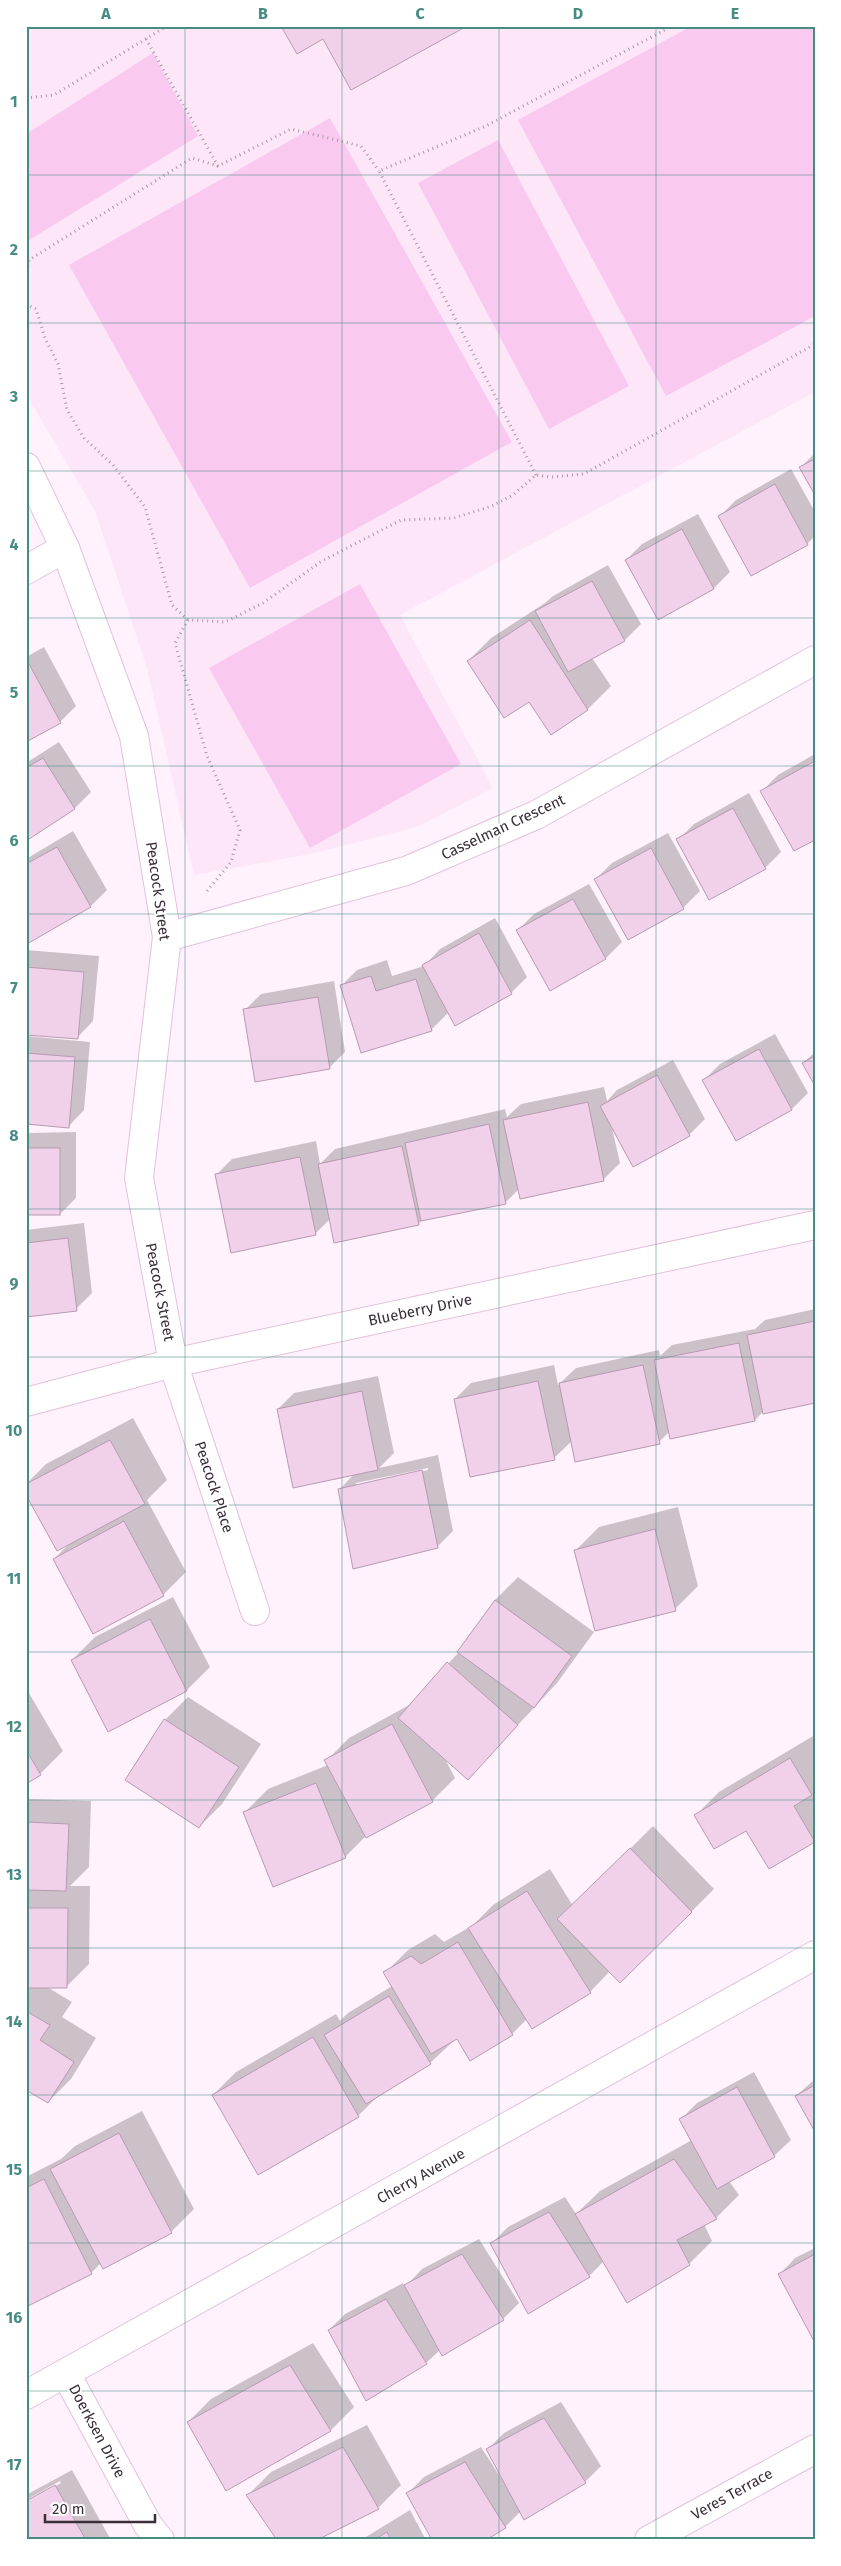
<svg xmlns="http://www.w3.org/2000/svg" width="841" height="2566" font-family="'Fira Sans',sans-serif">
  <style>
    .built { fill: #fde6f8 }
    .green { fill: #fac9ef }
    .shadow { fill: #0003; fill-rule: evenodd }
    .building { fill: #f1d1ea; stroke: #b89ab2 }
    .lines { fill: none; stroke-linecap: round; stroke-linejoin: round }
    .street-casing { stroke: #e1c2da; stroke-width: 30 }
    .secondary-casing { stroke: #e1c2da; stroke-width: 30 }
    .path { stroke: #a79aa4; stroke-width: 3; stroke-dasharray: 1 4; stroke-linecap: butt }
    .street { stroke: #fff; stroke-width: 28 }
    .secondary { stroke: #fff; stroke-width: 28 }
    .grid { fill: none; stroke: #478c83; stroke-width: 1; stroke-opacity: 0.55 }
    .labels { text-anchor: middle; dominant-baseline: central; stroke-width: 4; stroke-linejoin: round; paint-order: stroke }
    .street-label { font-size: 15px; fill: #3a2e38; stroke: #fff }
    .neatline { fill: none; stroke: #478c83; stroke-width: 2 }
    .grid-label { font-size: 16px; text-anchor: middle; font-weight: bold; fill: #478c83 }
  </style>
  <rect width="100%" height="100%" fill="#fff2fc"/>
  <polygon class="built" points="26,26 815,26 815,392 400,615 493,788 417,827 310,854 194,875 147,668 95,511 26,394"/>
  <g class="green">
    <polygon points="692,26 815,26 815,316 666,396 518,120"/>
    <polygon points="153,53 198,136 26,242 26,134"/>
    <polygon points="330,118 512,442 250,588 69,265"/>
    <polygon points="498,140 629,386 549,429 418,183"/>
    <polygon points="360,584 461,764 310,848 209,668"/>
  </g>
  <g class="shadow">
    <polygon points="815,453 815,492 801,467"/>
    <polygon points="791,469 815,512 815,536 807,544 720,516 736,500"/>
    <polygon points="698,514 730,572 714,588 658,619 626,560 642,544"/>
    <polygon points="608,565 641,624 625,640 592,658 611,686 588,709 551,733 530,700 468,661 491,638 545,603 553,596"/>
    <polygon points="44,647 76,706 60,722 26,741 26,657"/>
    <polygon points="59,742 91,792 75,808 26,839 26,763"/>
    <polygon points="815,754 815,838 762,791 778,775"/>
    <polygon points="749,793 781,852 765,868 678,840 694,824"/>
    <polygon points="73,831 107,890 91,906 28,942 26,859"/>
    <polygon points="668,833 700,891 683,908 628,938 596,879 612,863"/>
    <polygon points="589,884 622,942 606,958 518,930 534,914"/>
    <polygon points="495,918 527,977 511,993 449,1012 431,1030 341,986 357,970 387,960 392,976 424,966 440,949"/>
    <polygon points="26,950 99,956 93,1021 77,1038 26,1033"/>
    <polygon points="334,981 345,1052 329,1068 245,1010 261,994"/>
    <polygon points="775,1034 808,1093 792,1109 736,1139 704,1080 720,1064"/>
    <polygon points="26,1036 90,1042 84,1110 68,1127 26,1123"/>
    <polygon points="815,1052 815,1084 803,1063"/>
    <polygon points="673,1060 705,1119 689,1135 612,1128 620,1163 604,1179 519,1189 505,1203 423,1220 418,1224 330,1219 315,1234 216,1175 232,1159 316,1141 320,1164 335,1149 505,1109 507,1117 521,1104 604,1087 607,1101 617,1090"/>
    <polygon points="76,1132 76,1198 60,1214 26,1214 26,1133"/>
    <polygon points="84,1223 92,1293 76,1309 26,1315 26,1230"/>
    <polygon points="815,1309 815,1402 764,1411 755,1420 670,1431 659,1442 572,1441 554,1458 455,1399 471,1383 554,1365 558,1385 576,1368 659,1350 660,1356 672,1345 755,1329 765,1320"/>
    <path d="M378 1376 394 1453 379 1468 438 1455 453 1531 437 1547 340 1489 355 1473 278 1409 294 1393ZM428 1468V1470L356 1486V1483Z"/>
    <polygon points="133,1418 167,1480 147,1500 186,1572 163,1595 54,1559 70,1543 26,1484 46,1464"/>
    <polygon points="678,1507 698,1586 675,1609 576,1550 599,1527"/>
    <polygon points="518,1577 594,1632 557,1683 468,1779 445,1759 455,1778 432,1801 366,1836 345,1857 245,1812 268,1789 328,1765 326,1761 349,1738 411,1704 459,1652 495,1600"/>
    <polygon points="173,1597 210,1667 187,1690 72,1660 95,1637"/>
    <polygon points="26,1688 63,1751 40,1774 26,1782"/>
    <polygon points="188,1697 261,1744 222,1804 199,1827 165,1720"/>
    <polygon points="813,1736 815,1841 769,1868 746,1829 696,1815 719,1792"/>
    <polygon points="26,1799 91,1801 89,1867 70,1886 90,1886 89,1964 66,1987 47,1987 72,2002 62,2017 96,2038 71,2079 48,2102 26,2089"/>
    <polygon points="653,1826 714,1889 691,1912 610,1971 590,1992 527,2019 512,2034 458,2037 430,2063 379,2095 358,2116 259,2173 213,2095 236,2072 336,2014 340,2021 348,2013 392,1986 385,1973 408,1950 435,1934 444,1942 473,1925 493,1905 550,1869 573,1906"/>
    <polygon points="754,2072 791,2140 774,2156 729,2181 739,2195 716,2218 704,2224 712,2241 689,2264 604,2261 589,2276 492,2243 508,2227 565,2197 576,2214 600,2191 692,2140 681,2119 697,2103"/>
    <polygon points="815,2079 815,2130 796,2096"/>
    <polygon points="142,2111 194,2209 171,2232 101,2263 91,2273 26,2306 26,2177 61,2159 75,2146"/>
    <polygon points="479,2239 519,2303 503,2319 440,2350 426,2363 329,2330 345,2314 403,2283 405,2287 422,2269"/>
    <polygon points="815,2248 815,2340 779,2275 795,2258"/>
    <polygon points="313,2343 354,2407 331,2430 227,2489 188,2422 211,2399"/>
    <polygon points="561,2402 601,2466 585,2482 521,2511 505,2527 483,2540 408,2493 424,2477 481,2447 501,2478 503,2477 488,2449 504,2433"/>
    <polygon points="367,2425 401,2485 379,2507 314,2540 248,2495 271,2472"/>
    <polygon points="72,2470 111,2540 26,2540 26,2502 61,2483 60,2481 26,2500 26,2495"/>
    <polygon points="410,2510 426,2540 361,2540"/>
  </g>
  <g class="building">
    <polygon points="281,26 467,26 351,90 323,39 297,54"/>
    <polygon points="815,459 815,495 799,467"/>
    <polygon points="775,484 808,545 751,576 718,516"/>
    <polygon points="682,529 714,589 658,620 625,560"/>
    <polygon points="592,581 625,641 568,672 535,611"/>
    <polygon points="530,620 588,710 551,735 529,702 504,718 467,661"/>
    <polygon points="28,662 61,723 26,742 26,663"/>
    <polygon points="43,758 75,809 26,841 26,768"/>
    <polygon points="815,761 815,840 794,851 760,791"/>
    <polygon points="733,808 766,869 709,900 676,839"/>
    <polygon points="57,847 91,907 27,944 26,864"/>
    <polygon points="651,848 684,909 628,940 594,879"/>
    <polygon points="573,899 606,959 550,991 516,930"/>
    <polygon points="479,933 512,994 455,1026 422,965"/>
    <polygon points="26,967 84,972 78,1039 26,1035"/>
    <polygon points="371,976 376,991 416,979 432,1031 361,1053 340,985"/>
    <polygon points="318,997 330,1069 255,1082 243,1009"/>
    <polygon points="759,1049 792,1110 736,1141 702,1080"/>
    <polygon points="26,1053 75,1057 69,1128 26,1124"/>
    <polygon points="815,1056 815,1086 802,1063"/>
    <polygon points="657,1075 690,1136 633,1167 600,1106"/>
    <polygon points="588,1102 604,1181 520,1199 503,1120"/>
    <polygon points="489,1124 506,1204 421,1221 405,1143"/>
    <polygon points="402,1146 419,1225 334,1243 318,1164"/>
    <rect x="26" y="1148" width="34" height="67"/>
    <polygon points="300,1157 316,1235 231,1253 215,1174"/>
    <polygon points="68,1238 77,1311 26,1317 26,1243"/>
    <polygon points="815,1321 815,1403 763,1414 747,1335"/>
    <polygon points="739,1343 755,1421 670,1439 654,1360"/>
    <polygon points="643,1365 660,1444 575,1462 559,1383"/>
    <polygon points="538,1381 555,1460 470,1477 454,1399"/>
    <polygon points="362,1391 378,1470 293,1488 277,1409"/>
    <polygon points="110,1440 145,1504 57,1551 26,1495 26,1484"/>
    <polygon points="422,1470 438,1548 353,1569 338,1489"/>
    <polygon points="124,1521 164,1596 93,1634 53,1559"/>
    <polygon points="655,1529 676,1611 595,1631 574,1550"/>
    <polygon points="495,1600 572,1656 534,1708 457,1652"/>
    <polygon points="150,1619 187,1691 108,1732 71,1660"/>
    <polygon points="447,1662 518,1725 468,1780 398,1718"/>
    <polygon points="164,1719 239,1767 199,1828 125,1780"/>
    <polygon points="392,1724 433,1802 366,1838 324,1760"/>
    <polygon points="26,1750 41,1775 26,1784"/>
    <polygon points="790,1758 812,1795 794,1806 815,1842 769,1869 746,1831 714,1849 694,1815"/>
    <polygon points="316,1783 346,1858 273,1887 243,1812"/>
    <polygon points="26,1822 69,1824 66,1891 26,1890"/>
    <polygon points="630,1848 692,1912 620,1983 557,1919"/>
    <polygon points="527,1891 591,1993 532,2029 468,1928"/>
    <polygon points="26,1908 68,1908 67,1988 26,1988"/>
    <polygon points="458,1942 513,2035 470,2061 457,2039 431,2054 383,1972 411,1956 421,1964"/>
    <polygon points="389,1996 431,2064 366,2104 324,2035"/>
    <polygon points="26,2011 50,2025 40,2040 74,2062 48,2103 26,2090"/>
    <polygon points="313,2037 359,2117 258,2175 212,2095"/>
    <polygon points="815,2085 815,2132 795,2096"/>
    <polygon points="737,2087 775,2157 717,2189 679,2119"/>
    <polygon points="119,2133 172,2233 103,2269 50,2169"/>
    <polygon points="674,2159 717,2219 677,2240 690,2265 627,2303 575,2214"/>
    <polygon points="44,2179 92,2274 26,2307 26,2188"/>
    <polygon points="549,2212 590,2277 528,2314 490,2243"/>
    <polygon points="462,2254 504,2320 442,2356 404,2285"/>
    <polygon points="815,2254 815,2343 778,2274"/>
    <polygon points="386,2299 427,2364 366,2401 328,2330"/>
    <polygon points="290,2365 331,2431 226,2491 187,2422"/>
    <polygon points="544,2418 586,2483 524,2520 486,2449"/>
    <polygon points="343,2447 379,2509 317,2540 277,2540 246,2495"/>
    <polygon points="465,2462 506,2528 486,2540 432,2540 406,2493"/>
    <polygon points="55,2485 86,2540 26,2540 26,2501"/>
    <polygon points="387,2532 391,2540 374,2540"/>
  </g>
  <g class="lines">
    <defs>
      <g id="street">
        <polyline points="26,467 65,548 134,736 167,937 139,1178 173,1363 255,1611"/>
        <polyline points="26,570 65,548"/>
        <polyline points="167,937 406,871 536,815 815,660"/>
        <polyline points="26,1402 173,1363 815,1225"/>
        <polyline points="66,2374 148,2525 160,2540"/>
        <polyline points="649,2540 815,2449"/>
      </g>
      <polyline id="secondary" points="26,2395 815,1955"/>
    </defs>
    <use href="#street" class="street-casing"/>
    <use href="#secondary" class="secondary-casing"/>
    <g class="path">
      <polyline points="146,39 218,166"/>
      <polyline points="26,98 54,95 167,26"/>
      <polyline points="26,276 29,260 192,158 218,166 291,129 361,146 379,171"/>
      <polyline points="26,304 36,309 45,338 58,364 67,410 84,438 113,465 145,507 172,605 188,620"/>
      <polyline points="536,475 379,171 486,126 672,26"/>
      <polyline points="207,891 231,862 240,830 207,756 175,643 188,620 225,622 263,603 322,561 401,520 454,518 492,506 513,495 536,475 552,477 584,474 815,344"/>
    </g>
    <use href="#street" class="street"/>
    <use href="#secondary" class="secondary"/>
  </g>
  <path class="grid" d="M185 26V2540M342 26V2540M499 26V2540M656 26V2540M26 175H815M26 323H815M26 471H815M26 618H815M26 766H815M26 914H815M26 1061H815M26 1209H815M26 1357H815M26 1505H815M26 1652H815M26 1800H815M26 1948H815M26 2095H815M26 2243H815M26 2391H815"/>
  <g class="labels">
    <g class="street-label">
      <text transform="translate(503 827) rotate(-25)">Casselman Crescent</text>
      <text transform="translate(158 891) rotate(82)">Peacock Street</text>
      <text transform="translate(160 1292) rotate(79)">Peacock Street</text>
      <text transform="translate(420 1310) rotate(-12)">Blueberry Drive</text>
      <text transform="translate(214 1487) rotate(72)">Peacock Place</text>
      <text transform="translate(421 2176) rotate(-29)">Cherry Avenue</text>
      <text transform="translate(97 2431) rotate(62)">Doerksen Drive</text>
      <text transform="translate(732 2494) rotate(-29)">Veres Terrace</text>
    </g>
  </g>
  <rect width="841" height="2566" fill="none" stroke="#ffffff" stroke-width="55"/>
  <path d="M45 2514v8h110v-8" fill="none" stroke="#3a2e38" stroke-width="2.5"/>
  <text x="52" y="2514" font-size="15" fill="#3a2e38" stroke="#ffffff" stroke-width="4" paint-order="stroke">20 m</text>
  <rect x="28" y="28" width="786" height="2510" class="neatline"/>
  <g class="grid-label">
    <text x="106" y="19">A</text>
    <text x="263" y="19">B</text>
    <text x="420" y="19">C</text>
    <text x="578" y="19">D</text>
    <text x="735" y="19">E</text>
    <text x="14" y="107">1</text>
    <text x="14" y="255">2</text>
    <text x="14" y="402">3</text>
    <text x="14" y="550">4</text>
    <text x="14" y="698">5</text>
    <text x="14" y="846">6</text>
    <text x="14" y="993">7</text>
    <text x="14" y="1141">8</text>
    <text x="14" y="1289">9</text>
    <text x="14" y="1436">10</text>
    <text x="14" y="1584">11</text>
    <text x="14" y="1732">12</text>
    <text x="14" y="1880">13</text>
    <text x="14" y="2027">14</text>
    <text x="14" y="2175">15</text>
    <text x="14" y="2323">16</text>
    <text x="14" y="2470">17</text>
  </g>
</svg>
